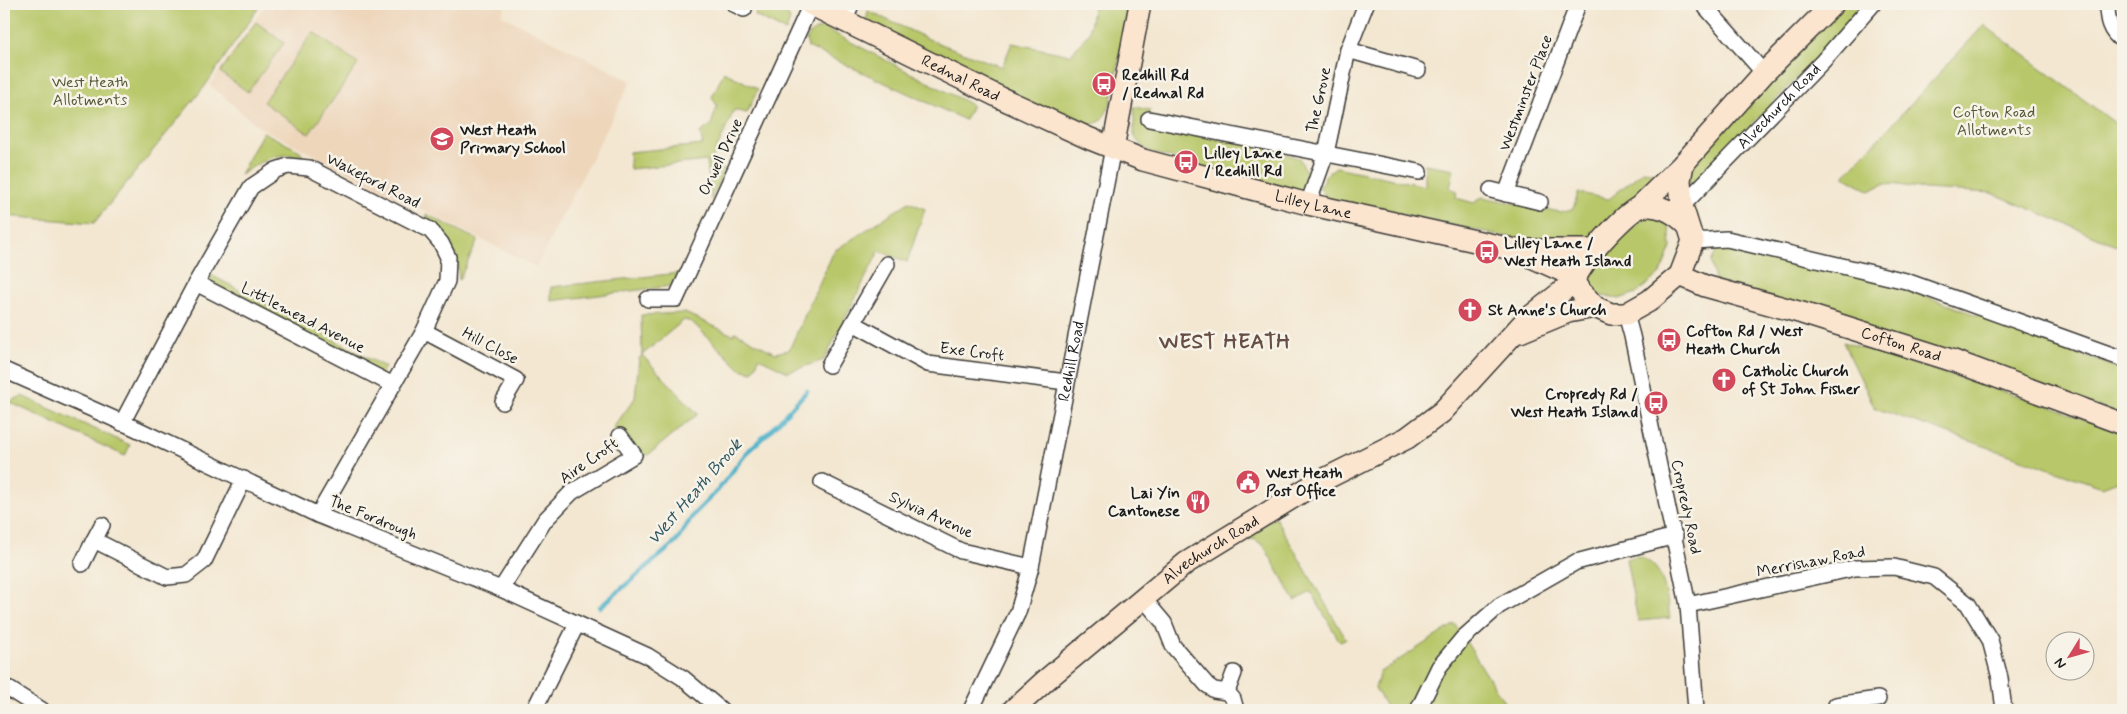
<svg xmlns="http://www.w3.org/2000/svg" width="2127" height="714" font-family="Mynerve,sans-serif">
  <style>
    .built { fill: #eed6bb }
    .green { fill: #b8c769; stroke: #6a7242 }
    .lines { fill: none; stroke-linecap: round; stroke-linejoin: round }
    .stream { stroke: #4bb1ca; stroke-width: 4.5 }
    .street-casing { stroke: #3c3a37; stroke-width: 18 }
    .secondary-casing { stroke: #3c3a37; stroke-width: 24 }
    .street { stroke: #fff; stroke-width: 15 }
    .secondary { stroke: #fbe5cf; stroke-width: 21 }
    .labels { text-anchor: middle; dominant-baseline: central; stroke-width: 5; stroke-linejoin: round; paint-order: stroke }
    .poi-label { font-size: 16px; font-weight: bold; fill: #1c1c1c; stroke: #f7f3e8; text-anchor: start }
    .street-label { font-size: 16px; fill: #1c1c1c; stroke: #f7f3e8 }
    .park-label { font-size: 16px; fill: #535837; stroke: #f7f3e8 }
    .water-label { font-size: 18px; font-style: italic; fill: #2f5862; stroke: #f7f3e8 }
    .district-label { font-size: 21px; font-weight: bold; letter-spacing: 1px; fill: #674f45; stroke: #f7f3e8 }
  </style>
  <rect width="100%" height="100%" fill="#f7f3e8"/>
  <filter id="ink" filterUnits="userSpaceOnUse"><feTurbulence type="fractalNoise" baseFrequency=".02" numOctaves="2"/><feDisplacementMap in="SourceGraphic" scale="10" xChannelSelector="R" yChannelSelector="G"/><feConvolveMatrix kernelMatrix="1 2 1 2 8 2 1 2 1" color-interpolation-filters="sRGB"/></filter>
  <filter id="wash" filterUnits="userSpaceOnUse"><feTurbulence type="fractalNoise" baseFrequency=".0096" numOctaves="4" result="noise"/><feDisplacementMap in="SourceGraphic" scale="20" xChannelSelector="R" yChannelSelector="G"/><feGaussianBlur stdDeviation="1.12" result="paint"/><feColorMatrix in="noise" values="0 0 0 0 0 0 0 0 0 0 0 0 0 0 0 0 0 1.4 0 .05"/><feComposite in="paint" operator="in"/></filter>
  <g filter="url(#wash)">
    <rect width="100%" height="100%" fill="#f3e7d1"/>
    <polygon class="built" points="266,4 506,4 501,15 631,81 536,267 259,127 210,85"/>
    <g class="green">
      <polygon points="4,4 261,4 205,86 94,223 4,216"/>
      <path d="M757 4C772 4 785 3 790 20L786 31 755 16Z"/>
      <polygon points="1094,4 1130,4 1110,106 1101,121 1083,128 866,23 868,11 933,41 1002,67 1012,43 1070,55 1089,33"/>
      <polygon points="1839,4 1862,4 1819,55 1693,185 1688,183 1694,156"/>
      <polygon points="256,22 284,43 248,92 220,72"/>
      <polygon points="1984,25 2123,129 2123,248 1992,193 1925,189 1885,183 1870,191 1844,176"/>
      <path d="M824 28 972 105 965 120 808 47 806 40C811 32 815 29 824 28Z"/>
      <polygon points="313,32 358,64 309,134 263,102"/>
      <polygon points="724,72 758,89 747,113 734,110 712,160 724,169 711,200 707,161 630,169 629,152 703,145 700,133 711,125 717,106 712,97"/>
      <polygon points="1134,107 1150,110 1146,125 1275,150 1300,159 1309,177 1307,186 1295,194 1148,151 1134,138"/>
      <path d="M263 132 300 151 303 157C278 150 260 162 240 175Z"/>
      <polygon points="1425,164 1454,169 1450,188 1457,191 1456,198 1474,203 1482,197 1560,212 1573,209 1578,193 1609,199 1643,171 1659,173 1588,243 1508,237 1340,201 1326,197 1320,188 1326,175 1336,167 1425,186"/>
      <polygon points="909,202 925,209 907,262 879,251 824,360 788,372 759,358 753,372 740,369 692,322 684,320 642,355 698,414 648,455 634,455 613,428 635,398 639,359 642,355 641,315 685,313 733,335 735,332 775,353 789,350 834,251"/>
      <path d="M426 214 478 240 459 280C459 253 448 235 427 218Z"/>
      <polygon points="1646,216 1661,219 1669,227 1671,247 1660,274 1636,293 1619,299 1598,295 1589,282 1601,259"/>
      <polygon points="1720,245 1901,287 2123,370 2123,415 1715,280 1711,262"/>
      <polygon points="679,273 671,286 551,301 551,287"/>
      <polygon points="211,275 385,367 380,376 206,285"/>
      <polygon points="1843,342 2044,404 2123,434 2123,479 2102,487 1875,408"/>
      <polygon points="22,396 130,445 125,456 9,402"/>
      <polygon points="1275,517 1346,639 1340,642 1311,592 1295,601 1264,546 1254,539 1249,541 1249,537 1254,531"/>
      <path d="M1636 556C1665 563 1666 593 1670 618L1638 621 1626 559Z"/>
      <polygon points="1455,624 1509,710 1388,710 1375,688 1380,672"/>
    </g>
    <g class="lines">
      <polyline class="stream" points="600,607 676,542 694,514 718,490 748,451 769,432 807,391"/>
    </g>
  </g>
  <g filter="url(#ink)">
    <g class="lines">
      <defs>
        <g id="street">
          <polyline points="734,4 744,9"/>
          <polyline points="1703,4 1764,73"/>
          <path d="M2107 4C2107 19 2109 32 2123 41"/>
          <polyline points="845,22 851,4"/>
          <polyline points="1348,50 1418,70"/>
          <polyline points="1149,119 1419,172"/>
          <polyline points="1491,190 1540,202"/>
          <polyline points="1506,194 1578,4"/>
          <polyline points="1308,204 1326,153 1348,50 1366,4"/>
          <path id="s1" d="M1682 206 1823 61 1873 4"/>
          <polyline points="1693,241 1727,239 1906,281 2123,359"/>
          <polyline points="196,283 393,385"/>
          <polyline points="648,299 676,299 811,4"/>
          <polyline points="1626,314 1632,336 1688,605 1696,710"/>
          <polyline points="853,323 928,364 1066,382"/>
          <polyline points="424,331 516,380 503,402"/>
          <polyline points="829,365 887,264"/>
          <polyline points="4,370 137,429 318,515 501,589 648,656 683,678 721,710"/>
          <polyline points="122,423 196,283 251,187 276,170 288,166 309,168 430,230 441,243 448,257 447,281 424,331 318,515"/>
          <polyline points="822,482 961,551 1031,567"/>
          <polyline points="102,525 94,540 167,577 186,575 204,561 244,479"/>
          <polyline points="82,564 94,540"/>
          <polyline points="501,589 545,520 572,492 634,455 620,436"/>
          <polyline points="1143,598 1164,623 1173,646 1207,685 1214,690 1227,692 1233,699 1236,710"/>
          <polyline points="1688,605 1855,568 1894,567 1934,577 1968,604 1990,640 2000,678 2004,710"/>
          <polyline points="4,686 42,710"/>
          <polyline points="1227,692 1234,673"/>
          <polyline points="1836,705 1878,699"/>
          <polyline points="534,710 577,624"/>
          <path id="s2" d="M971 710 1018 612 1031 567 1113 148"/>
          <polyline points="1418,710 1439,667 1463,638 1499,606 1576,562 1675,536"/>
        </g>
        <g id="secondary">
          <path id="s3" d="M810 4 1001 98 1088 138 1143 160 1308 204 1516 250 1576 277"/>
          <polyline points="1113,148 1140,4"/>
          <path d="M1683 164 1680 180 1682 206 1693 241 1680 275 1649 301 1626 314H1611L1595 307 1581 292 1575 281C1577 266 1624 214 1638 208 1656 201 1676 213 1687 225"/>
          <polyline points="1638,208 1683,164 1764,73 1833,4"/>
          <polyline points="1524,250 1594,250"/>
          <path id="s4" d="M1680 275 1705 286 1802 313 1954 361 2123 424"/>
          <polyline points="1520,332 1568,312 1595,307"/>
          <path id="s5" d="M1013 710 1046 680 1186 563 1313 485 1407 438 1442 412 1525 321 1575 281"/>
        </g>
      </defs>
      <use href="#street" class="street-casing"/>
      <use href="#secondary" class="secondary-casing"/>
      <use href="#street" class="street"/>
      <use href="#secondary" class="secondary"/>
    </g>
  </g>
  <defs>
    <symbol id="bus-disc" viewBox="-11 -11 22 22"><circle r="9.5" fill="#d1495b" stroke="#f7f3e8"/><path d="M-5-6H5V4H4V6H2V4H-2V6H-4V4H-5ZM-3.5-4V0h7V-4ZM-3.5 1.2v1.5H-2V1.2ZM2 1.2v1.5H3.5V1.2Z" fill="#fff"/></symbol>
    <symbol id="school-disc" viewBox="-11 -11 22 22"><circle r="9.5" fill="#d1495b" stroke="#f7f3e8"/><path d="M0-5L7-2L0 1L-7-2ZM-4 1L0 2.5L4 1V4Q0 6-4 4Z" fill="#fff"/></symbol>
    <symbol id="church-disc" viewBox="-11 -11 22 22"><circle r="9.5" fill="#d1495b" stroke="#f7f3e8"/><path d="M-1.2-6h2.4v3.5h3.3v2.4h-3.3V6h-2.4V-.1h-3.3v-2.4h3.3Z" fill="#fff"/></symbol>
    <symbol id="civic-disc" viewBox="-11 -11 22 22"><circle r="9.5" fill="#d1495b" stroke="#f7f3e8"/><path d="M-.6-6.5H3V-4.5H.6V-3L4-1V1h2V6H-6V1h2V-1L-.6-3ZM-1.2 2.5V6h2.4V2.5Z" fill="#fff"/></symbol>
    <symbol id="restaurant-disc" viewBox="-11 -11 22 22"><circle r="9.5" fill="#d1495b" stroke="#f7f3e8"/><path d="M-5-6h1v4h1v-4h1v4h1v-4h1v5L-1.5 .5V6h-2V.5L-5-1ZM5-6V6H3V1.5H1.5Q1.5-4 5-6Z" fill="#fff"/></symbol>
  </defs>
  <g fill-rule="evenodd">
    <use href="#bus-disc" x="1090" y="70" width="28" height="28"/>
    <use href="#school-disc" x="428" y="125" width="28" height="28"/>
    <use href="#bus-disc" x="1172" y="148" width="28" height="28"/>
    <use href="#bus-disc" x="1473" y="238" width="28" height="28"/>
    <use href="#church-disc" x="1456" y="296" width="28" height="28"/>
    <use href="#bus-disc" x="1655" y="326" width="28" height="28"/>
    <use href="#church-disc" x="1710" y="366" width="28" height="28"/>
    <use href="#bus-disc" x="1642" y="389" width="28" height="28"/>
    <use href="#civic-disc" x="1234" y="468" width="28" height="28"/>
    <use href="#restaurant-disc" x="1184" y="488" width="28" height="28"/>
  </g>
  <g class="labels">
    <g class="poi-label">
      <text x="1122" y="75">Redhill Rd<tspan x="1122" dy="18">/ Rednal Rd</tspan></text>
      <text x="460" y="130">West Heath<tspan x="460" dy="18">Primary School</tspan></text>
      <text x="1204" y="153">Lilley Lane<tspan x="1204" dy="18">/ Redhill Rd</tspan></text>
      <text x="1504" y="243">Lilley Lane /<tspan x="1504" dy="18">West Heath Island</tspan></text>
      <text x="1488" y="310">St Anne's Church</text>
      <text x="1686" y="331">Cofton Rd / West<tspan x="1686" dy="18">Heath Church</tspan></text>
      <text x="1742" y="371">Catholic Church<tspan x="1742" dy="18">of St John Fisher</tspan></text>
      <text x="1638" y="394" text-anchor="end">Cropredy Rd /<tspan x="1638" dy="18">West Heath Island</tspan></text>
      <text x="1266" y="473">West Heath<tspan x="1266" dy="18">Post Office</tspan></text>
      <text x="1180" y="493" text-anchor="end">Lai Yin<tspan x="1180" dy="18">Cantonese</tspan></text>
    </g>
    <g class="street-label">
      <text stroke="none"><textPath href="#s3" startOffset="168">Rednal Road</textPath></text>
      <text transform="translate(1526 93) rotate(-69)">Westminster Place</text>
      <text transform="translate(1319 100) rotate(-78)">The Grove</text>
      <text stroke="none"><textPath href="#s1" startOffset="139">Alvechurch Road</textPath></text>
      <text transform="translate(721 157) rotate(-65)">Orwell Drive</text>
      <text transform="translate(373 181) rotate(27)">Wakeford Road</text>
      <text stroke="none"><textPath href="#s3" startOffset="544">Lilley Lane</textPath></text>
      <text transform="translate(303 318) rotate(27)">Littlemead Avenue</text>
      <text stroke="none"><textPath href="#s4" startOffset="232">Cofton Road</textPath></text>
      <text transform="translate(490 346) rotate(28)">Hill Close</text>
      <text transform="translate(972 352) rotate(7)">Exe Croft</text>
      <text stroke="none"><textPath href="#s2" startOffset="365">Redhill Road</textPath></text>
      <text transform="translate(589 461) rotate(-35)">Aire Croft</text>
      <text transform="translate(1686 507) rotate(78)">Cropredy Road</text>
      <text transform="translate(931 515) rotate(25)">Sylvia Avenue</text>
      <text transform="translate(373 518) rotate(22)">The Fordrough</text>
      <text stroke="none"><textPath href="#s5" startOffset="255">Alvechurch Road</textPath></text>
      <text transform="translate(1811 562) rotate(-11)">Merrishaw Road</text>
    </g>
    <g class="park-label">
      <text x="90" y="82">West Heath<tspan x="90" dy="18">Allotments</tspan></text>
      <text x="1994" y="112">Cofton Road<tspan x="1994" dy="18">Allotments</tspan></text>
    </g>
    <g class="water-label">
      <text transform="translate(695 492) rotate(-49)">West Heath Brook</text>
    </g>
    <g class="district-label">
      <text x="1225" y="342">WEST HEATH</text>
    </g>
  </g>
  <rect width="2127" height="714" fill="none" stroke="#f7f3e8" stroke-width="20"/>
  <g transform="translate(2070 656) rotate(233)"><circle r="24" fill="#f7f3e8" stroke="#9f9d96"/>
  <path d="M0-4L9 19L0 12L-9 19Z" fill="#d1495b"/>
  <text y="-8" font-size="14" font-weight="bold" text-anchor="middle" fill="#1c1c1c">N</text>
  </g>
</svg>
